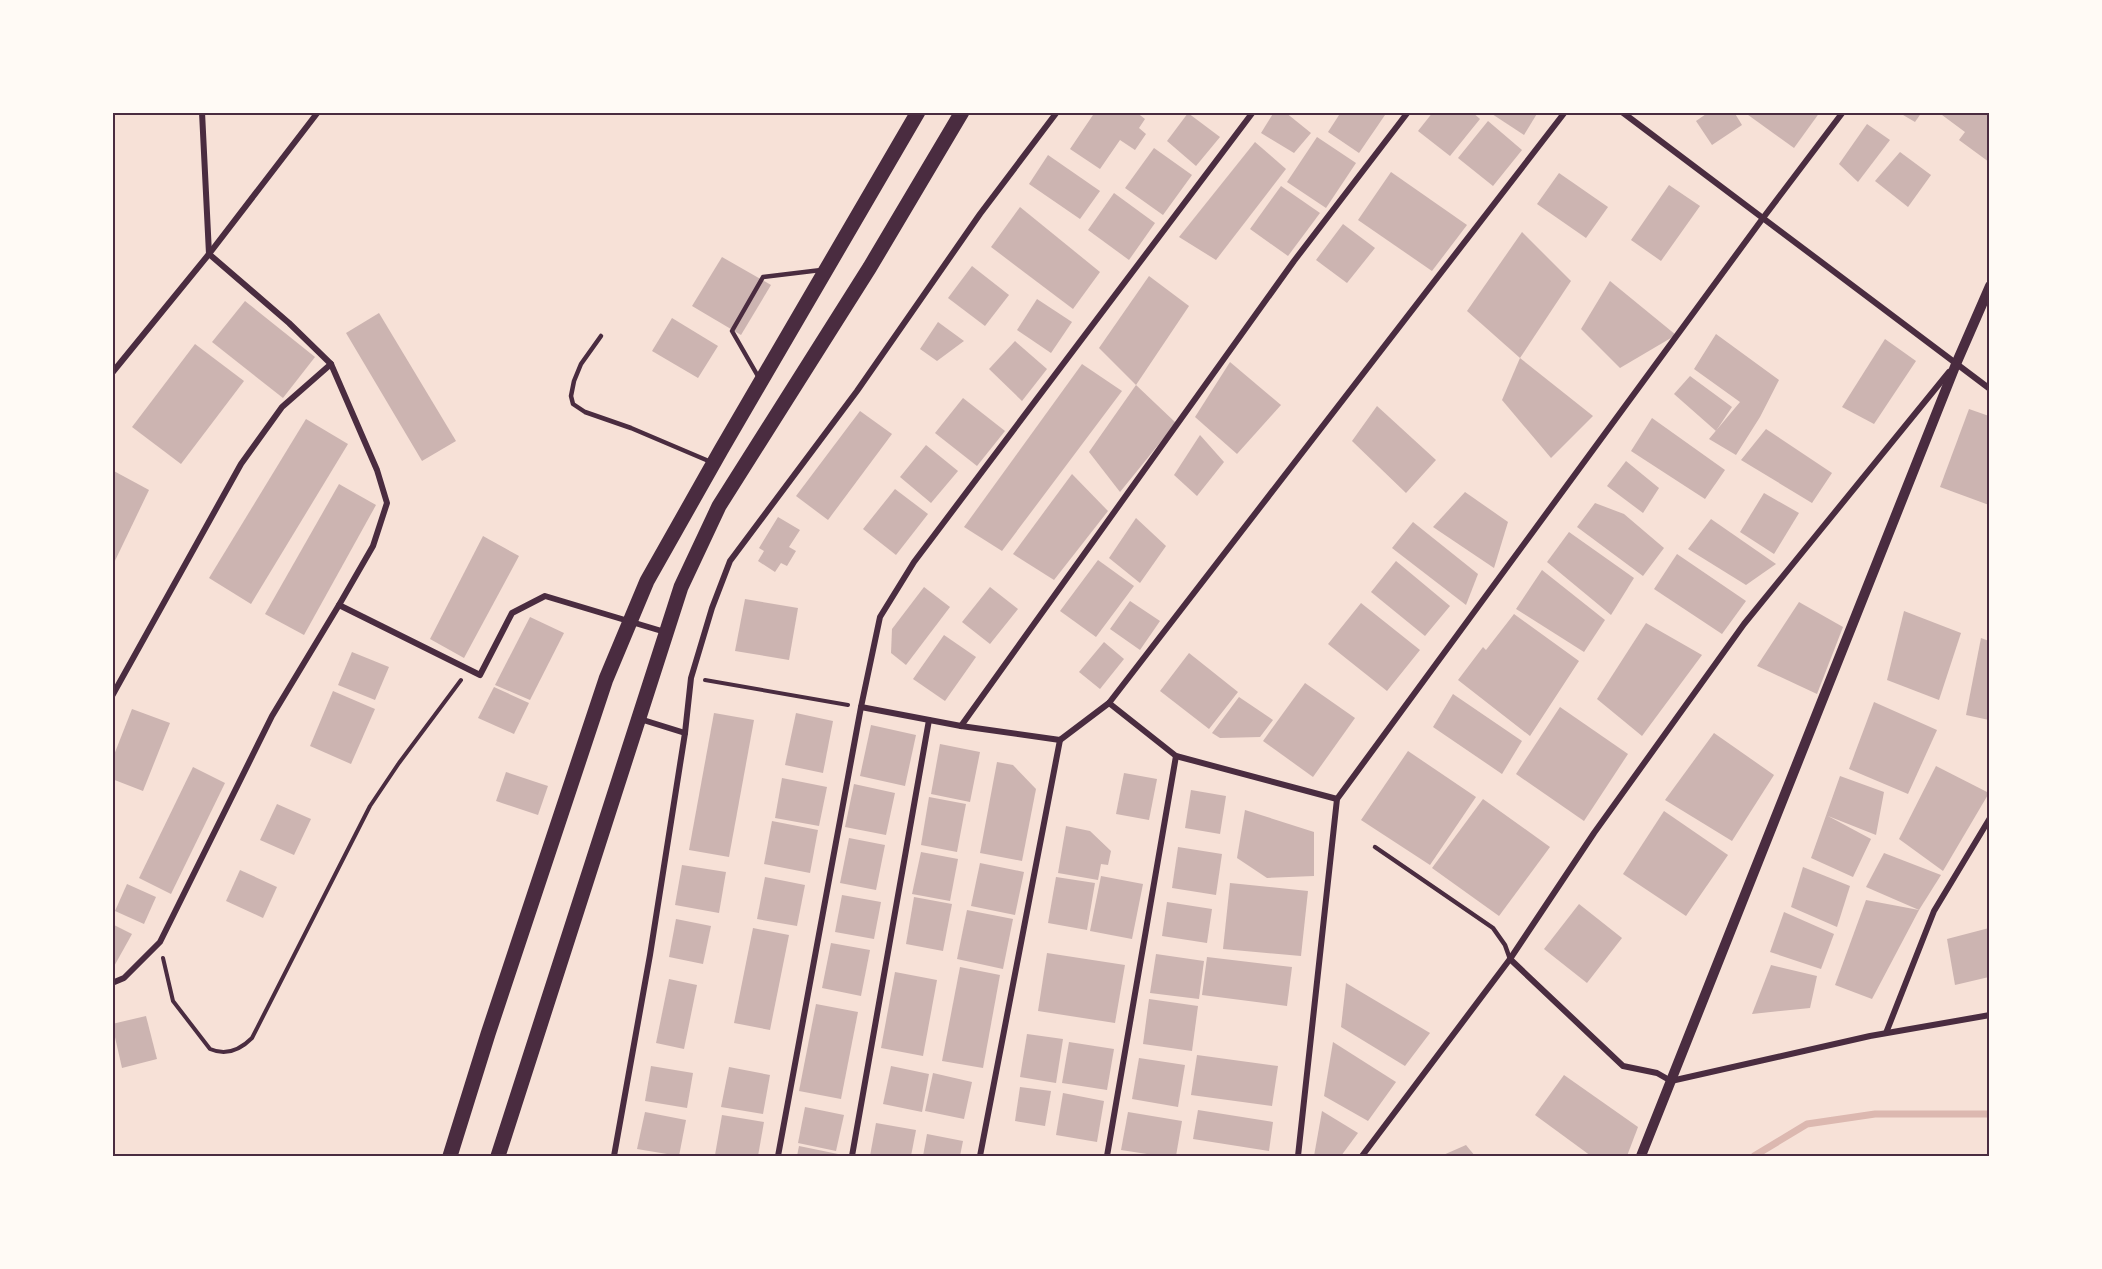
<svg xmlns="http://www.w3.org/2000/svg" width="2102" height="1269" font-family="Lora,serif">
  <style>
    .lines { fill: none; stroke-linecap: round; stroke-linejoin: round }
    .stream { stroke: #dcb8b0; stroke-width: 7 }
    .building { fill: #ccb4b1 }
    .path { stroke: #4a2c40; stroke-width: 4 }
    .service { stroke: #4a2c40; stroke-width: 4.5 }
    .minor { stroke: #4a2c40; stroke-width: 6 }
    .tertiary { stroke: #4a2c40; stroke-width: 10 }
    .primary { stroke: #4a2c40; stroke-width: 15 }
    .neatline { fill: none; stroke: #4a2c40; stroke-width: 2 }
  </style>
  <rect width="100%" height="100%" fill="#f7e1d7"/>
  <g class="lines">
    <polyline class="stream" points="1754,1156 1807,1124 1875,1114 1990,1114"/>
  </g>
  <g class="building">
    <polygon points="1095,112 1136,112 1145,119 1139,128 1146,134 1135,150 1120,140 1100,169 1070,149"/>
    <polygon points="1274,112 1285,112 1311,133 1294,153 1261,133"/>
    <polygon points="1341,112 1380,112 1385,115 1359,153 1328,132"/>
    <polygon points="1433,112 1472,112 1480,119 1450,156 1418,131"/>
    <polygon points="1489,112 1538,112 1524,135"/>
    <polygon points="1709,112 1734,112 1742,125 1712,145 1696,121"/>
    <polygon points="1744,112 1820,112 1794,148"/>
    <polygon points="1898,112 1922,112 1915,122"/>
    <polygon points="1938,112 1989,112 1989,162 1959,140 1965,132"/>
    <polygon points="1188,113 1220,137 1196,166 1167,141"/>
    <polygon points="1488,121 1522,150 1493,186 1458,158"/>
    <polygon points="1867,124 1890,140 1858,182 1839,164"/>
    <polygon points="1317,137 1356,163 1326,208 1287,182"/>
    <polygon points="1255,142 1286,169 1216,260 1179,237"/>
    <polygon points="1154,148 1192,175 1163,215 1125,188"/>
    <polygon points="1900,152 1931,175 1908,207 1875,181"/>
    <polygon points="1048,155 1100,191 1080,219 1029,184"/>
    <polygon points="1391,172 1467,225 1432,271 1358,220"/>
    <polygon points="1559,173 1608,207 1586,238 1537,204"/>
    <polygon points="1669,185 1700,206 1661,261 1631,240"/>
    <polygon points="1281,186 1320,213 1288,256 1250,229"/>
    <polygon points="1114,193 1155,223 1129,260 1088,230"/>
    <polygon points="1020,207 1100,272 1073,309 991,247"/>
    <polygon points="1343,224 1375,248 1347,283 1316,260"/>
    <polygon points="1522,232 1571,281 1520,358 1467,311"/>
    <polygon points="722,257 771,285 741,335 692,306"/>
    <polygon points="972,266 1009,295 985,326 948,298"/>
    <polygon points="1149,276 1189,306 1136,385 1099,348"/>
    <polygon points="1610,281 1676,335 1620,368 1581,329"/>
    <polygon points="1037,299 1072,322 1051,353 1017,330"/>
    <polygon points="245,301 315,357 283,398 212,342"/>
    <polygon points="379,313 456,441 422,461 346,333"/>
    <polygon points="672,318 718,346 698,378 652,351"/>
    <polygon points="938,322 964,341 937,361 920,349"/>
    <polygon points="1716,334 1779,380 1760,417 1736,455 1709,439 1740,402 1694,369"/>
    <polygon points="1885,339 1916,361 1874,424 1842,407"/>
    <polygon points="1015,341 1047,369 1022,401 989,369"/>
    <polygon points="195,344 244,381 181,464 132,427"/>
    <polygon points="1520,358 1593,416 1551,458 1502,400"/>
    <polygon points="1230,362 1281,405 1237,454 1195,417"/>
    <polygon points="1082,364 1122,391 1002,551 964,527"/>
    <polygon points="1690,376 1732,407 1716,431 1674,394"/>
    <polygon points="1136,385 1176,423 1120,492 1089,452"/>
    <polygon points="963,398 1005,431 977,466 935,433"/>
    <polygon points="1377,406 1436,460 1406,493 1352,441"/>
    <polygon points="1969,409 1989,416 1989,505 1940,487"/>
    <polygon points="860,411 892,434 828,520 796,496"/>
    <polygon points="1652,418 1725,470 1705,499 1631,451"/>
    <polygon points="306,419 348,444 251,604 209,578"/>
    <polygon points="1766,429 1832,473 1812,503 1741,460"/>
    <polygon points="1200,435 1224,462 1197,496 1174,475"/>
    <polygon points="926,445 958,471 931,503 900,477"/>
    <polygon points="1626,461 1659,488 1643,513 1607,486"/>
    <polygon points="112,470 149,490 112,567"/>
    <polygon points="1072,474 1108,511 1054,580 1013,554"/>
    <polygon points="339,484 376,505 304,635 265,614"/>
    <polygon points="895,489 928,514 896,555 863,529"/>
    <polygon points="1465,492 1508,522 1494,568 1433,527"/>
    <polygon points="1764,493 1799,513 1774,554 1740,532"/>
    <polygon points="1595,503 1624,514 1664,548 1643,576 1577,527"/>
    <polygon points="778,517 800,530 789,547 796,551 787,566 781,563 775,572 758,561 764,551 759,548"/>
    <polygon points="1136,518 1166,546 1140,583 1109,558"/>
    <polygon points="1711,519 1776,564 1746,585 1688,549"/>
    <polygon points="1413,522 1478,574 1466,605 1392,548"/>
    <polygon points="1569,532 1634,578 1611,615 1547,562"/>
    <polygon points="483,536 519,556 464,658 430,639"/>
    <polygon points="1677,554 1746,601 1722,634 1654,589"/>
    <polygon points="1098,560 1134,586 1096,637 1060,611"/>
    <polygon points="1396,561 1450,606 1425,636 1371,592"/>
    <polygon points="1542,570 1605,620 1584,652 1516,609"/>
    <polygon points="924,587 950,607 906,665 891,653 892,629"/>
    <polygon points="990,587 1018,609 990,644 962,622"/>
    <polygon points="745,599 798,608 789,660 735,651"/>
    <polygon points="1130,601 1160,621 1140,650 1110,629"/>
    <polygon points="1799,602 1843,627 1817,694 1757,666"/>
    <polygon points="1361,603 1420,650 1387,691 1328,644"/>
    <polygon points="1904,611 1961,633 1939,700 1887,680"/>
    <polygon points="1514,614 1579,661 1530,736 1458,680 1483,647 1486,650"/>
    <polygon points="530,617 564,633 530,700 495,685"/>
    <polygon points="1646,623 1702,655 1642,736 1597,699"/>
    <polygon points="944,635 976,657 945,701 913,679"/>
    <polygon points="1981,638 1989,641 1989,720 1966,715"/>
    <polygon points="1104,642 1124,659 1100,689 1079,672"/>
    <polygon points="352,652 389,667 375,700 338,685"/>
    <polygon points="1189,653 1238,692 1209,729 1160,691"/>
    <polygon points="1305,683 1355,718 1313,777 1263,741"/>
    <polygon points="494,687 529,703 514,734 478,718"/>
    <polygon points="333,691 375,709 351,764 310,746"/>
    <polygon points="1453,694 1522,741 1502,774 1433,727"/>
    <polygon points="1239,697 1273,720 1260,737 1220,738 1212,733"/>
    <polygon points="1874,702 1937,730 1908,794 1849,769"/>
    <polygon points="1560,707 1628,754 1584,821 1516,774"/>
    <polygon points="132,709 170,723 143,791 112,779 112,760"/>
    <polygon points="714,713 754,720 729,857 689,850"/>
    <polygon points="796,713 833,721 823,773 785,765"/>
    <polygon points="871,725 916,735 905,786 860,776"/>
    <polygon points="1714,733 1774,775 1732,841 1665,800"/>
    <polygon points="940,744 980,752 970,802 931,794"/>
    <polygon points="1408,751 1476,797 1430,865 1361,820"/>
    <polygon points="997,762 1013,765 1036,789 1022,861 980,853"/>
    <polygon points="1936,766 1989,793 1943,871 1899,839"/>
    <polygon points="193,767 225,783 171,894 139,878"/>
    <polygon points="506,772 548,786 538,815 496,801"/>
    <polygon points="1124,773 1157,779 1149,820 1116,814"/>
    <polygon points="1840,776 1884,792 1876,835 1828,816 1871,839 1853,877 1811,858"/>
    <polygon points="782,778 827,787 819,826 775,818"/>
    <polygon points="854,784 895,793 886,835 845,827"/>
    <polygon points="1191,790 1226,796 1220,834 1185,828"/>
    <polygon points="929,797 966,804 957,852 921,845"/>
    <polygon points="1483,799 1550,847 1499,916 1432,868"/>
    <polygon points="277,804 311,819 294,855 260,840"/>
    <polygon points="1245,810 1314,832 1314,876 1267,878 1237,858"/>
    <polygon points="1664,811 1728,855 1686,916 1623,874"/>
    <polygon points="772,821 818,830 810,873 764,864"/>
    <polygon points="1066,826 1090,831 1111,851 1108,865 1101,864 1098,880 1058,873"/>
    <polygon points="849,838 885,845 876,890 840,883"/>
    <polygon points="1178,847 1222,854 1216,895 1172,888"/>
    <polygon points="921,852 958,859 950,901 912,894"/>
    <polygon points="1884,853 1941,875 1919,910 1866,887"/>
    <polygon points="980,863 1024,872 1015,915 971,906"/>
    <polygon points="682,865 726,872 719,913 675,905"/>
    <polygon points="1803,867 1850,886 1837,927 1791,907"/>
    <polygon points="240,870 277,887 263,918 226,901"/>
    <polygon points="1101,876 1143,884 1132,939 1090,931"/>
    <polygon points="765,877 805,885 797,926 757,919"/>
    <polygon points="1056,877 1095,883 1087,930 1048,923"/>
    <polygon points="1230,883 1308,891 1301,956 1223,949"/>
    <polygon points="127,884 156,897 144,924 115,911"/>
    <polygon points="842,895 881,902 874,939 835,932"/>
    <polygon points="914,897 952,904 943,951 906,944"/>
    <polygon points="1866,900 1919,910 1872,999 1835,985"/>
    <polygon points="1167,902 1212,909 1207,943 1162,936"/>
    <polygon points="1579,904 1622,938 1587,983 1544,949"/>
    <polygon points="967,910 1013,919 1003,969 957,959"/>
    <polygon points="1784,912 1834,934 1821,969 1770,952"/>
    <polygon points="676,919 711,926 703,964 669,957"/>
    <polygon points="112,924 132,934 112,970"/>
    <polygon points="753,928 789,935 770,1030 734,1023"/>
    <polygon points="1989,928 1989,977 1955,985 1947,939"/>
    <polygon points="831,943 870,950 861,996 822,988"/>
    <polygon points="1047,953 1125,965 1115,1023 1038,1011"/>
    <polygon points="1156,954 1204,961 1199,999 1150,993"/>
    <polygon points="1207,957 1292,967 1287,1006 1202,995"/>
    <polygon points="1771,965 1817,976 1810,1008 1752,1014"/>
    <polygon points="960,967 1000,975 983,1068 942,1061"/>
    <polygon points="895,972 937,980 923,1056 881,1048"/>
    <polygon points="669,979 697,985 684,1049 656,1043"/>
    <polygon points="1346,983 1430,1033 1405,1066 1341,1027"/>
    <polygon points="1149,999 1198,1006 1192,1051 1143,1044"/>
    <polygon points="816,1004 858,1012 841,1099 799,1091"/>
    <polygon points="146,1016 157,1059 122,1068 112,1024"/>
    <polygon points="1027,1034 1063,1039 1056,1083 1020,1077"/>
    <polygon points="1069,1042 1114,1049 1107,1090 1062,1083"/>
    <polygon points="1333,1042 1396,1082 1368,1121 1324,1096"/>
    <polygon points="1197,1055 1278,1066 1272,1106 1191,1095"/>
    <polygon points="1139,1058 1185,1065 1178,1107 1132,1099"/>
    <polygon points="651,1066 693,1073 687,1108 645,1101"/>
    <polygon points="891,1066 929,1074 922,1112 883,1104"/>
    <polygon points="729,1067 770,1075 763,1114 721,1107"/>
    <polygon points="933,1073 972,1082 964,1119 925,1111"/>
    <polygon points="1564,1075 1638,1127 1627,1156 1591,1156 1535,1115"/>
    <polygon points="1020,1087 1051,1091 1045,1126 1015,1121"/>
    <polygon points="1063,1093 1104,1101 1097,1142 1056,1135"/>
    <polygon points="805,1107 844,1115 836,1151 798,1143"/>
    <polygon points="1198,1110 1273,1122 1269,1151 1193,1139"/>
    <polygon points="1322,1111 1358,1133 1341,1156 1314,1156"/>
    <polygon points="645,1112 686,1120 679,1156 637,1149"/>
    <polygon points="1128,1112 1182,1121 1176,1156 1160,1156 1121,1150"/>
    <polygon points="722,1115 764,1122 758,1156 715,1155"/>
    <polygon points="876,1123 916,1130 911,1156 870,1156"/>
    <polygon points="927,1134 963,1141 960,1156 923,1156"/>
    <polygon points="1466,1145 1475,1156 1441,1156"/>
    <polygon points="799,1146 838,1154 837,1156 797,1156"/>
  </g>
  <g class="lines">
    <g class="path">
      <polyline points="705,680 848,705"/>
      <path d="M163 958 173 1001 210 1049C226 1056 240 1050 252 1038L370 806 399 763 461 680"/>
    </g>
    <g class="service">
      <polyline points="601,336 581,364 574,381 571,396 573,404 585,412 631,428 711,462"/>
      <polyline points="759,378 732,331 763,277 821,270"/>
      <polyline points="1375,847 1493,928 1505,945 1510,959"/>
    </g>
    <g class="minor">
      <polyline points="1622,112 1990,389"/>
      <polyline points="112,373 209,254 202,112"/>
      <polyline points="339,605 480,675 512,613 545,596 665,632"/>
      <polyline points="112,696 241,464 282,407 331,364"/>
      <polyline points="1109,703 1176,756 1337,799"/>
      <polyline points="861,707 961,726 1060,740 1109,703 1565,112"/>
      <polyline points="640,719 685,733"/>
      <polyline points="961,726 1294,261 1408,112"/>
      <polyline points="1510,959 1623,1066 1657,1073 1671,1081 1870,1036 1990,1015"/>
      <polyline points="112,983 124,978 160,942 272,716 339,605 373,546 387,503 377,470 331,364 289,323 209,254 318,112"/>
      <polyline points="1886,1033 1934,911 1990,818"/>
      <polyline points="614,1156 650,955 685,733 691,678 712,608 730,561 857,391 980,214 1057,112"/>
      <polyline points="778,1156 861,707 880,617 914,562 1253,112"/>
      <polyline points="852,1156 929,720"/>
      <polyline points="980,1156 1060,740"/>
      <polyline points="1107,1156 1176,756"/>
      <polyline points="1298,1156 1337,799 1763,218 1843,112"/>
      <polyline points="1362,1156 1510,959 1594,833 1744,624 1949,372"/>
    </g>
    <polyline class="tertiary" points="1641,1156 1956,364 1990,286"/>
    <g class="primary">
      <polyline points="450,1156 488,1034 606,679 647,581 721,450 918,112"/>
      <polyline points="498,1156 681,587 719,506 870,267 962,112"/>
    </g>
  </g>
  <rect width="2102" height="1269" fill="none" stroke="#fffaf5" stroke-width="228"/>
  <rect x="114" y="114" width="1874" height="1041" class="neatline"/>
</svg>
